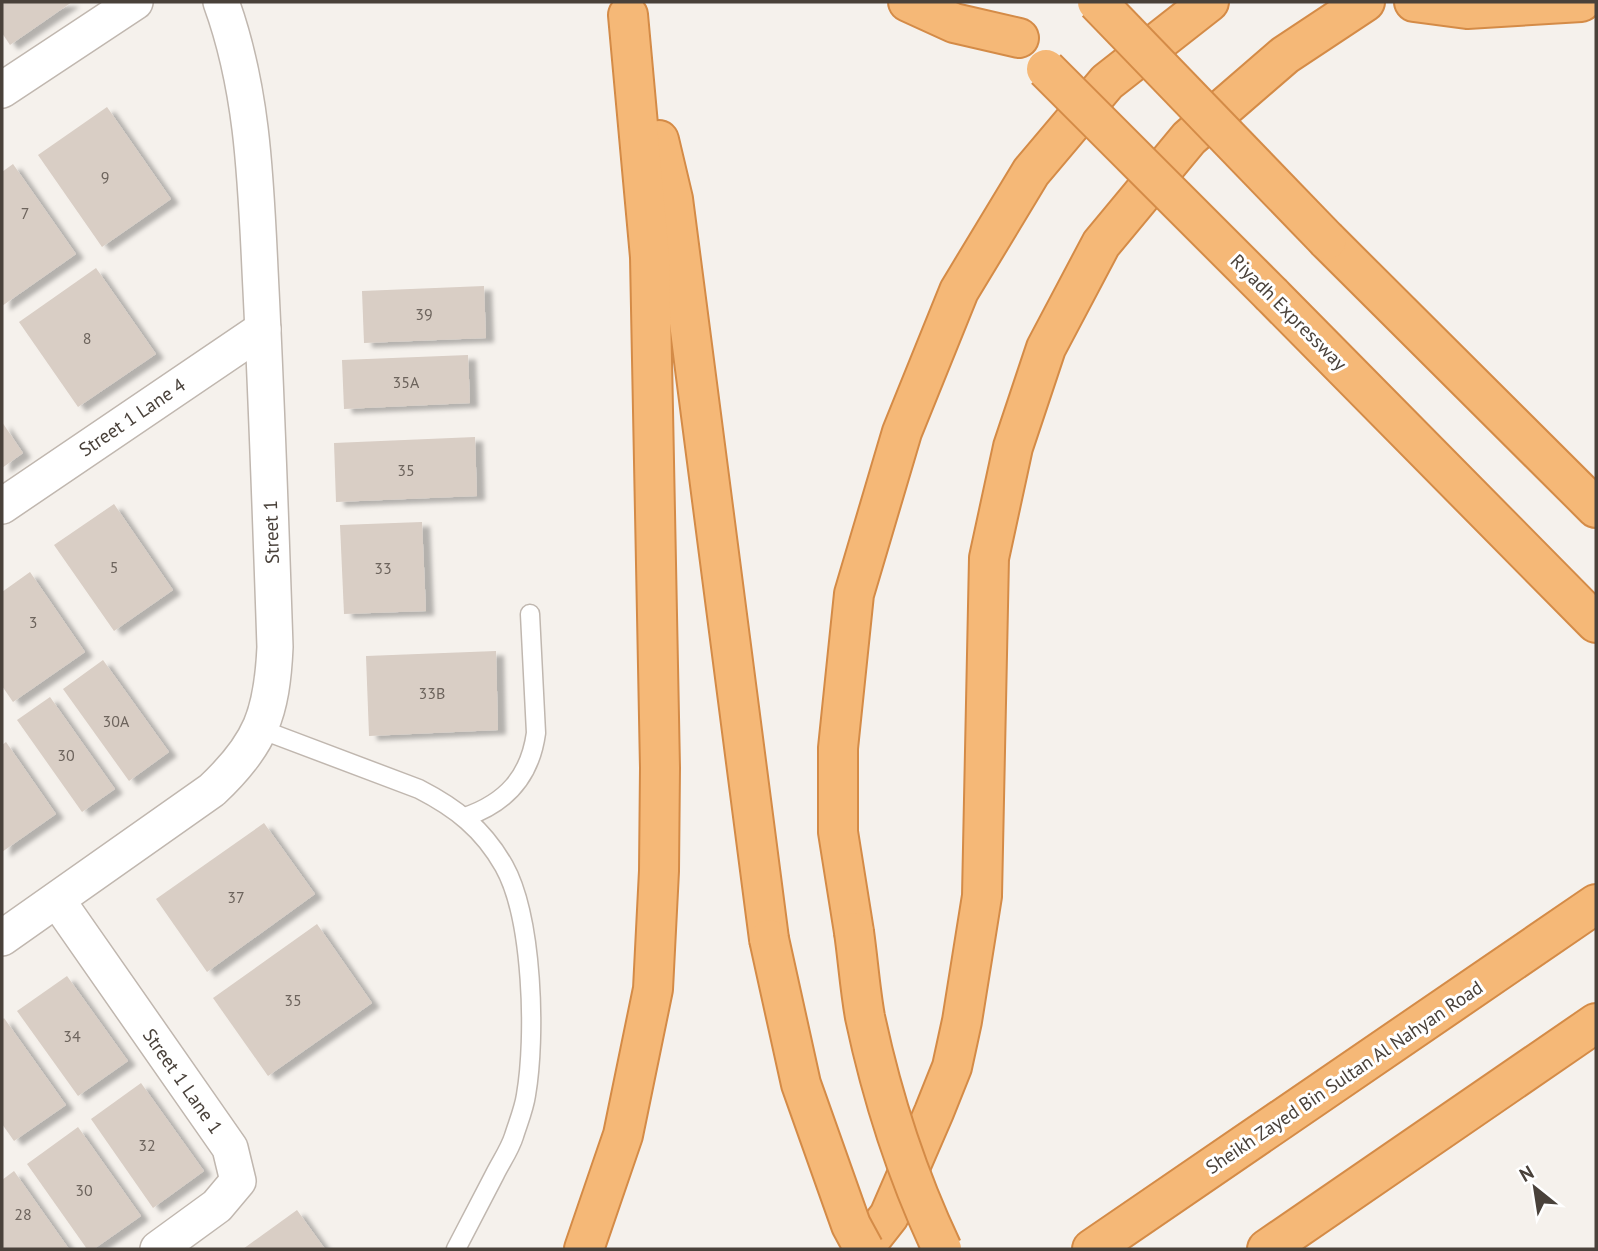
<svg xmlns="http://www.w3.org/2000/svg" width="1598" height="1251" font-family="'PT Sans',sans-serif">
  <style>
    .building { fill: #d9cec5; filter: url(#shadow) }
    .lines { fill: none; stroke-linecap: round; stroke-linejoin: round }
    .service-casing { stroke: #c0b7af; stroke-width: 21 }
    .minor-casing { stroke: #c0b7af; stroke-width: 38 }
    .motorway-casing { stroke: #d48b47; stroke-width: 42 }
    .service { stroke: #fff; stroke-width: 18 }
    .minor { stroke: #fff; stroke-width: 35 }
    .motorway { stroke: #f5b877; stroke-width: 38 }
    .motorway-bridge-casing { stroke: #d48b47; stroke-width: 42; stroke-linecap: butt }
    .motorway-bridge { stroke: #f5b877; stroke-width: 38 }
    .labels { text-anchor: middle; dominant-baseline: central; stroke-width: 6; stroke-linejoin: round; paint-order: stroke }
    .number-label { font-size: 16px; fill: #6d645d }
    .street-label { font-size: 19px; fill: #49413a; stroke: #fff }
  </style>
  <defs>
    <filter id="shadow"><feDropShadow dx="8" dy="4.5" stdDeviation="2" flood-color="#0004"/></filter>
  </defs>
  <rect width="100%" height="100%" fill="#f5f1ec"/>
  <g class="building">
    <polygon points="2,2 72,2 10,45 2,33"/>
    <polygon points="107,107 171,199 102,247 38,155"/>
    <polygon points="13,164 76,254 2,306 2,172"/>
    <polygon points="96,268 156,354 78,407 19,322"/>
    <polygon points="484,286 486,338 364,343 362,291"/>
    <polygon points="468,355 470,403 344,409 342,360"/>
    <polygon points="2,422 23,453 2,468"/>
    <polygon points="475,437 477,496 336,502 334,443"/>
    <polygon points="114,504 173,590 114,631 54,545"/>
    <polygon points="422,522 426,611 344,614 340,525"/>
    <polygon points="30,572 85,652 13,702 2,686 2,592"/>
    <polygon points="496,651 498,730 369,736 366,656"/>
    <polygon points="103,660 169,752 129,781 63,689"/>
    <polygon points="50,697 115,789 82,812 17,720"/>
    <polygon points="6,742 56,814 2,852 2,745"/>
    <polygon points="264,823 315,894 207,972 156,899"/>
    <polygon points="317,924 372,1003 268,1076 213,998"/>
    <polygon points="67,976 128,1061 78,1096 17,1011"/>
    <polygon points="4,1018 66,1105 14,1141 2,1124 2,1020"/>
    <polygon points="141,1083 204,1171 153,1208 91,1119"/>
    <polygon points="78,1127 141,1216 94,1249 87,1249 27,1164"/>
    <polygon points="14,1171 69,1249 2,1249 2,1180"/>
    <polygon points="297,1210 325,1249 243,1249"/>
  </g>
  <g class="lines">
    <defs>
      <g id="service">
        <path d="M260 729 419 789C456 808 483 829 504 866 533 918 536 1037 526 1095 524 1109 518 1123 514 1136 510 1149 501 1162 495 1174 482 1199 469 1224 456 1249"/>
        <path d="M465 817C506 803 530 777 536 733L530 614"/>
      </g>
      <g id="minor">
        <polyline points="2,90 135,2"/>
        <polyline points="2,506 263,329"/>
        <polyline points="57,900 230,1148 238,1181 217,1206 158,1249"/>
        <path d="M2 938 212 790C261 744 272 713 275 647 271 528 267 409 261 290 256 193 255 95 221 2"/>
      </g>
      <g id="motorway">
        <polyline points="908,2 954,23 1019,38"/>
        <polyline points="1414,2 1467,9 1581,2"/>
        <polyline points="659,140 673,199 769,939"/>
        <polyline points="1327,240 1596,508"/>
        <polyline points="1272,295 1596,623"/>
        <polyline points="854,932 838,832 838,748 854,594 902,432 959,291 1031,172 1107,82 1209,2"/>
        <polyline points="584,1249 623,1135 653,989 659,871 660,768 650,257 628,15"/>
        <polyline points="863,1249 889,1216 934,1112 952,1067 962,1021 982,896 989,558 1013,447 1046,348 1101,244 1189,138 1285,55 1365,2"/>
        <polyline points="1092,1249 1596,904"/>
        <polyline points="1267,1249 1596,1023"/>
      </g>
    </defs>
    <use href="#service" class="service-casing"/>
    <use href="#minor" class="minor-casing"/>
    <use href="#motorway" class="motorway-casing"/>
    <use href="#service" class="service"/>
    <use href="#minor" class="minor"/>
    <use href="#motorway" class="motorway"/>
    <defs>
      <g id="motorway-bridge">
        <polyline points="1097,2 1327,240"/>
        <polyline points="1046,69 1272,295"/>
        <path d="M854 932C858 960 860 989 865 1017 882 1097 907 1175 942 1249"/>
        <polyline points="769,939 801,1084 851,1225 864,1249"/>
      </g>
    </defs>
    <use href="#motorway-bridge" class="motorway-bridge-casing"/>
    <use href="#motorway-bridge" class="motorway-bridge"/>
  </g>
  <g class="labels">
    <g class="number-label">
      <text x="105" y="177">9</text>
      <text x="25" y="213">7</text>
      <text x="424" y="314">39</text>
      <text x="87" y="338">8</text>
      <text x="406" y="382">35A</text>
      <text x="406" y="470">35</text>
      <text x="114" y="567">5</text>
      <text x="383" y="568">33</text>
      <text x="33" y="622">3</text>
      <text x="432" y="693">33B</text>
      <text x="116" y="721">30A</text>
      <text x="66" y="755">30</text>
      <text x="236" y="897">37</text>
      <text x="293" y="1000">35</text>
      <text x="72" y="1036">34</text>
      <text x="147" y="1145">32</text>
      <text x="84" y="1190">30</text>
      <text x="23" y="1214">28</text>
    </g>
    <g class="street-label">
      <text transform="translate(1289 312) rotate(45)">Riyadh Expressway</text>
      <text transform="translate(132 417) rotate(-34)">Street 1 Lane 4</text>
      <text transform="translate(271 532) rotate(-92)">Street 1</text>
      <text transform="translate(1344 1077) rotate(-34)">Sheikh Zayed Bin Sultan Al Nahyan Road</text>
      <text transform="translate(183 1081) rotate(55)">Street 1 Lane 1</text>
    </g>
  </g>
  <rect width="1598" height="1251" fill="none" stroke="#49413a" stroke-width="7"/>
  <g transform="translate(1535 1188) rotate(330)" stroke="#ffffff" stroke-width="5" paint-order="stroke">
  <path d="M0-5L12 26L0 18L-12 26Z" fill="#49413a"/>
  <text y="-10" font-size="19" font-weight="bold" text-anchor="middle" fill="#49413a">N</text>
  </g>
</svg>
